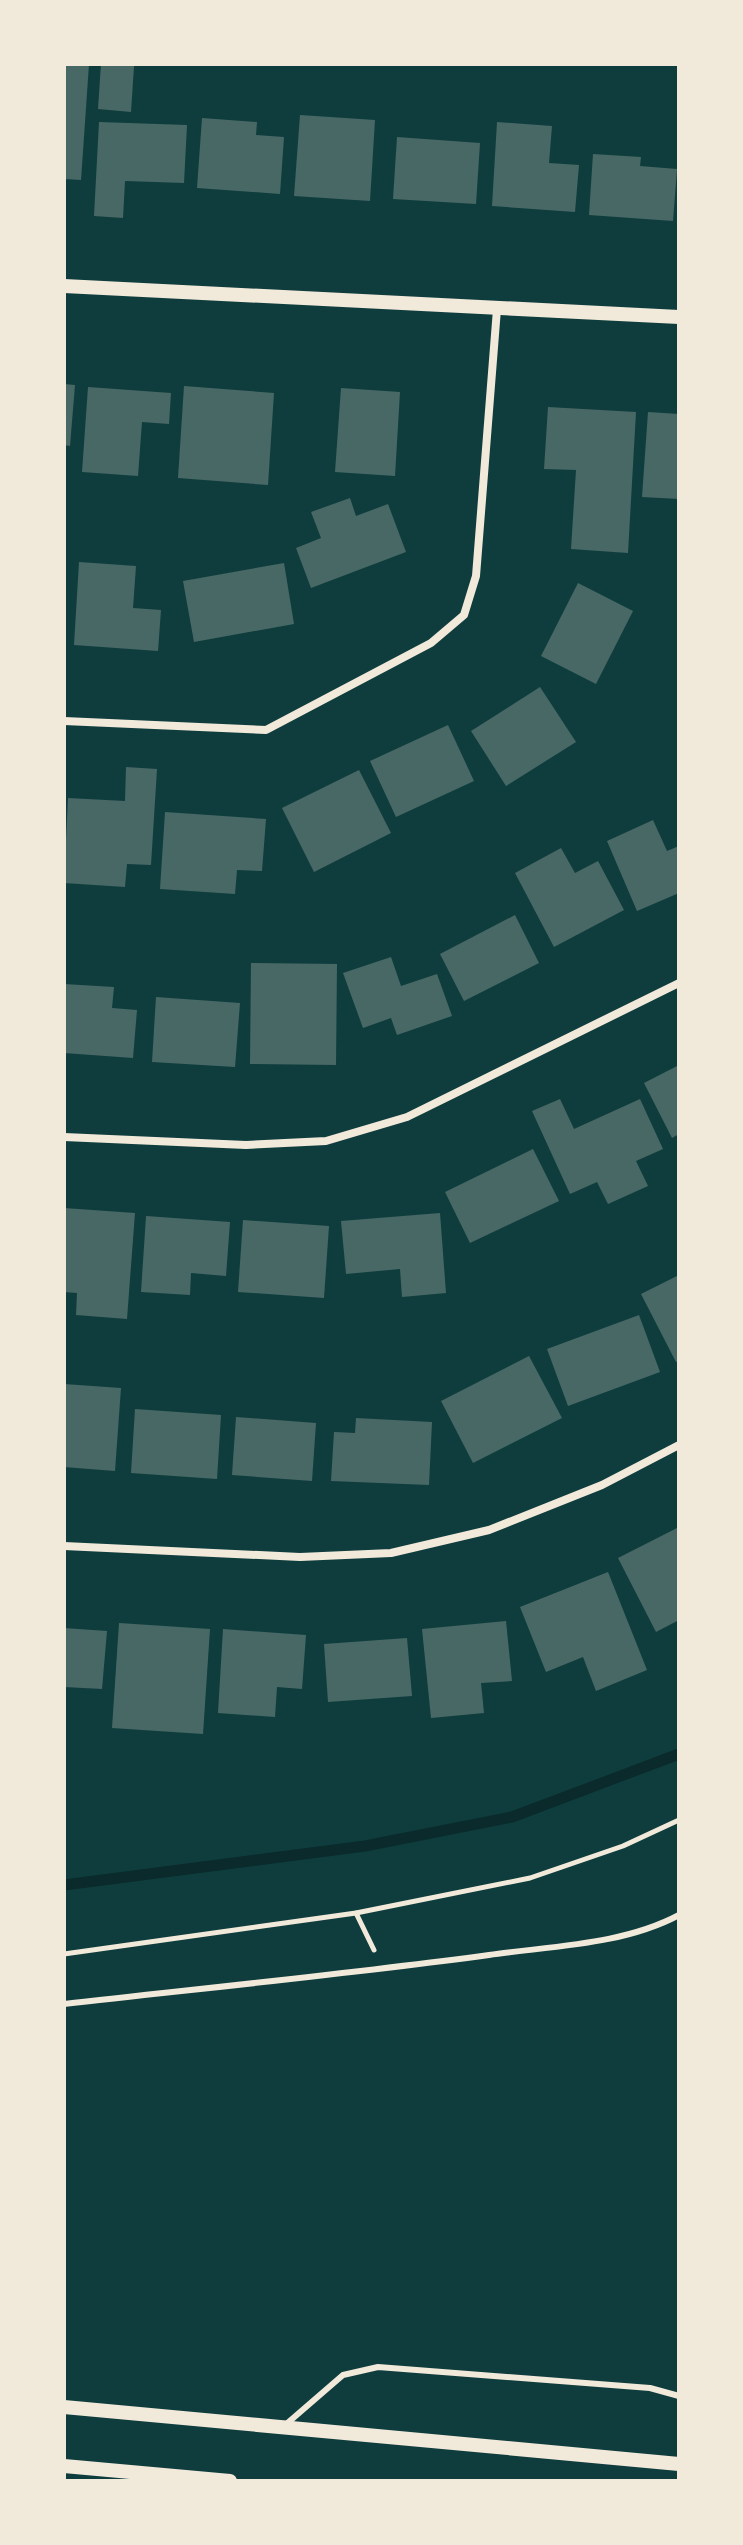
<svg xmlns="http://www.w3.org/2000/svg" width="743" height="2545" font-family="'Alegreya Sans',sans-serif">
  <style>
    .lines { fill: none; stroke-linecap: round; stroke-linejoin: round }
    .stream { stroke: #0a2a2b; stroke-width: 11 }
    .building { fill: #486865 }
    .path { stroke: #f1e9da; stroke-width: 5 }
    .service { stroke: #f1e9da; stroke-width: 6 }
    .minor { stroke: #f1e9da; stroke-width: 8 }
    .tertiary { stroke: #f1e9da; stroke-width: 14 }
  </style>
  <rect width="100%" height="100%" fill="#0f3d3e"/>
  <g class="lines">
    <polyline class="stream" points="64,1885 365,1846 512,1817 679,1754"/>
  </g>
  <g class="building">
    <polygon points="64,64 89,64 81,180 64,179"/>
    <polygon points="101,64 134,66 131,112 98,109"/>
    <polygon points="300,115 375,120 370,201 294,196"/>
    <polygon points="202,118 257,122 256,135 284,137 280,194 197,188"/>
    <polygon points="99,122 187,125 184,183 125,181 123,218 94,216"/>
    <polygon points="497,122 552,126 549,163 579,165 575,212 492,206"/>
    <polygon points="397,137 480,143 476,204 393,199"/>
    <polygon points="593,154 641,157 640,166 677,169 673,221 589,215"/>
    <polygon points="64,384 75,385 70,446 64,445"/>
    <polygon points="184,386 274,393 268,485 178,478"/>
    <polygon points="88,387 171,393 169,424 142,422 138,476 82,472"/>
    <polygon points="341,388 400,392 395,476 335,472"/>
    <polygon points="548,407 636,412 628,553 571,549 576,470 544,469"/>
    <polygon points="648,412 679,414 679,499 642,497"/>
    <polygon points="350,498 356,516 388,504 406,552 311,588 296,548 321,538 311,512"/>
    <polygon points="79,562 136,566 133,608 161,610 158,651 74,645"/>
    <polygon points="284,563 294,624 194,642 183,581"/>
    <polygon points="578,583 633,611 596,684 541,656"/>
    <polygon points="540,687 576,742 506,786 471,731"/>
    <polygon points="448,725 474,781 396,817 370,761"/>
    <polygon points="126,767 157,769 151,865 127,864 125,887 64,883 68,798 125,801"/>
    <polygon points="359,770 391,833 314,872 282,808"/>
    <polygon points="165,812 266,819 262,871 237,870 235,894 160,889"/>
    <polygon points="653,820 667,851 679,846 679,893 637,911 607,841"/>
    <polygon points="561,848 575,873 598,861 624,910 554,947 515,873"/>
    <polygon points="515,915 539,963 464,1001 440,954"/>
    <polygon points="391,957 401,986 437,974 452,1016 397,1035 391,1018 363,1028 343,973"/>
    <polygon points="251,963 337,964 336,1065 250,1064"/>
    <polygon points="64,984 114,987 112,1008 137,1010 133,1058 64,1053"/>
    <polygon points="156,997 240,1003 235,1067 152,1062"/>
    <polygon points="679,1065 679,1134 672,1138 644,1083"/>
    <polygon points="560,1099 574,1129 640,1099 663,1149 636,1161 648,1186 608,1204 597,1182 570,1194 532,1111"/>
    <polygon points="533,1149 559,1201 470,1243 445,1192"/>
    <polygon points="64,1208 135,1213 127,1319 76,1315 77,1293 64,1292"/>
    <polygon points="440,1213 446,1293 402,1297 400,1269 346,1274 341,1221"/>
    <polygon points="146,1216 230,1222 226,1276 191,1273 190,1295 141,1292"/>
    <polygon points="243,1220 329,1226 324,1298 238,1292"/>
    <polygon points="679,1275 679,1361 676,1362 641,1294"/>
    <polygon points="639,1315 660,1372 568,1406 547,1349"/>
    <polygon points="529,1356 562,1418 473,1463 441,1401"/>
    <polygon points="64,1384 121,1388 115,1471 64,1467"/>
    <polygon points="135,1409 221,1415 217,1479 131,1473"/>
    <polygon points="236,1417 316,1423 312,1481 232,1475"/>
    <polygon points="356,1418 432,1422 429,1485 331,1481 334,1432 355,1433"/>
    <polygon points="679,1527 679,1620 656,1632 618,1558"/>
    <polygon points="608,1572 647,1670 596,1691 583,1657 546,1672 520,1607"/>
    <polygon points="506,1621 512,1681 481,1683 484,1713 431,1718 422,1629"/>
    <polygon points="119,1623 210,1629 203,1734 112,1728"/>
    <polygon points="64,1628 107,1631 102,1689 64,1687"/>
    <polygon points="223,1629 306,1635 302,1689 277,1687 275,1717 218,1713"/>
    <polygon points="407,1638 412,1696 328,1702 324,1644"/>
  </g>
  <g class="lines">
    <g class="path">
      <polyline points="356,1913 374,1950"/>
      <polyline points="64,1954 356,1913 530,1878 623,1846 679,1820"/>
    </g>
    <g class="service">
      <path d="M64 2004C206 1988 348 1974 489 1955 551 1946 623 1945 679 1915"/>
      <polyline points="284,2426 343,2375 378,2367 650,2388 679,2396"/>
    </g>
    <g class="minor">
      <polyline points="64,721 266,730 431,643 464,615 476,576 497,309"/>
      <polyline points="64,1137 246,1145 326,1141 407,1117 679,983"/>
      <polyline points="64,1546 300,1557 391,1553 489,1530 602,1485 679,1445"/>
    </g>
    <g class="tertiary">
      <polyline points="64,286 679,317"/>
      <polyline points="64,2407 679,2464"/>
      <polyline points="64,2466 230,2481"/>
    </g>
  </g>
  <rect width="743" height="2545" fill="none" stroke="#f1e9da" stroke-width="132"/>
</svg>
